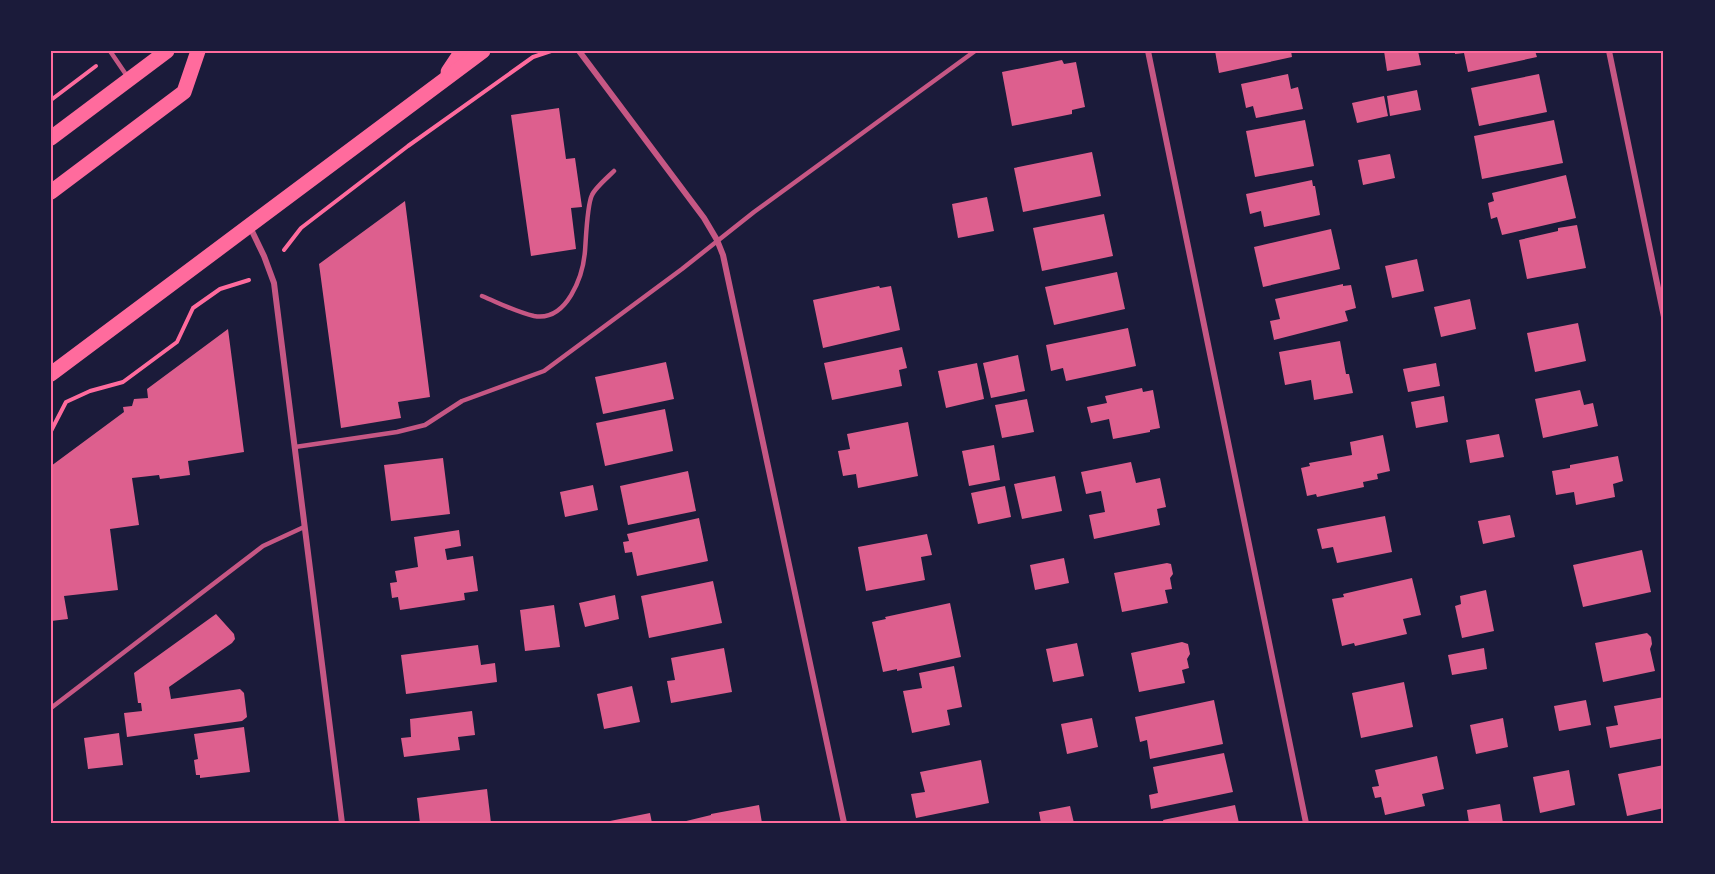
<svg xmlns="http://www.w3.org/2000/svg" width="1715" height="874" font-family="'IBM Plex Sans',sans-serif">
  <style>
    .building { fill: #dd5f8e }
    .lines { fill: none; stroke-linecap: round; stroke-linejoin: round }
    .path { stroke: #ff6b9d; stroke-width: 4 }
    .service { stroke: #c65784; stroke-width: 4.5 }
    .minor { stroke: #c65784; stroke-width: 6 }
    .primary { stroke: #ff6b9d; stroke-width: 15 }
    .neatline { fill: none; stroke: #ff6b9d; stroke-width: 2 }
  </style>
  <rect width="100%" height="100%" fill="#1b1b3a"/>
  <g class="building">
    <polygon points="1215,51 1291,51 1292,57 1219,73"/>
    <polygon points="1384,51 1418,51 1421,65 1387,71"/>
    <polygon points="1455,51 1535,51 1537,57 1468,72 1464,53 1455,54"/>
    <polygon points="1062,60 1064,64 1076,62 1085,107 1072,110 1072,114 1012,126 1002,72"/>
    <polygon points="1288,74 1291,89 1298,87 1303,109 1256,118 1253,106 1246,108 1241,84"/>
    <polygon points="1539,74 1547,112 1479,126 1471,88"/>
    <polygon points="1417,90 1421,110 1390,116 1387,96"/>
    <polygon points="1384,96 1388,116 1357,123 1352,103"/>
    <polygon points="559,108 566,159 575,158 582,207 571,208 576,249 531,256 511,115"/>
    <polygon points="1305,120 1314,166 1255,177 1246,131"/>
    <polygon points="1554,120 1563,163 1482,179 1474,136"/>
    <polygon points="1092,152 1101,196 1023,212 1014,168"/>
    <polygon points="1390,154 1395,178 1363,185 1358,160"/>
    <polygon points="1566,175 1576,218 1502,235 1497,217 1491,219 1488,203 1494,201 1492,193"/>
    <polygon points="1312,180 1313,186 1315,186 1320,215 1264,227 1261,211 1250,214 1246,194"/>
    <polygon points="987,197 994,231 958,238 952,204"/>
    <polygon points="405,201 430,397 398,402 401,418 341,428 319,264"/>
    <polygon points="1104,214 1113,256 1042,271 1033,228"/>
    <polygon points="1577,225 1586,268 1527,279 1519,240 1558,231 1558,228"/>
    <polygon points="1331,229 1340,269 1263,287 1254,247"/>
    <polygon points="1417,259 1424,291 1392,298 1385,266"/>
    <polygon points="1117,272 1125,309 1054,325 1045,287"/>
    <polygon points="1343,284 1343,286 1351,285 1356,308 1345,311 1348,321 1274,340 1270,321 1280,319 1275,299"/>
    <polygon points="879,286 880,288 891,286 900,330 823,348 813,300"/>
    <polygon points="1470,299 1476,329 1441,337 1434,307"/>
    <polygon points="1578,323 1586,361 1535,372 1527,333"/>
    <polygon points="1128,328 1136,366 1066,381 1063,368 1051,371 1046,345"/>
    <polygon points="228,329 244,452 188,461 190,475 160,479 159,475 132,478 139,525 110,529 118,590 64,596 68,619 51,621 51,466 124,412 123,407 132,406 134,399 148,398 147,389"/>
    <polygon points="1340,341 1346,374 1349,374 1353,393 1314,400 1311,380 1285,385 1279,352"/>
    <polygon points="902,347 907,368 899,370 902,386 832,400 824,363"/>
    <polygon points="1018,355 1025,391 991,398 983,363"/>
    <polygon points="666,362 674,399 603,414 595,377"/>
    <polygon points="977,363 984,399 946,408 938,371"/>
    <polygon points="1436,363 1440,386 1408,392 1403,369"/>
    <polygon points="1142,388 1143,392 1153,390 1160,428 1150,430 1150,432 1113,439 1109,419 1091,423 1087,407 1107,403 1105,396"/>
    <polygon points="1580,390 1584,405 1593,403 1598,426 1543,438 1535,399"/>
    <polygon points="1444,396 1448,422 1416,428 1411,402"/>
    <polygon points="1027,399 1034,432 1002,438 995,405"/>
    <polygon points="665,409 673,451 605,466 596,423"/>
    <polygon points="908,422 918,476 858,488 856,474 843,476 838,451 850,449 847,434"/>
    <polygon points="1499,434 1504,457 1470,463 1466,440"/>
    <polygon points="1383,435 1390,471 1377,474 1378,479 1363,482 1364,487 1317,497 1316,494 1307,496 1301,468 1310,466 1309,463 1352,455 1350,442"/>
    <polygon points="994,445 1000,480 969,486 962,451"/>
    <polygon points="1618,456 1623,481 1613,484 1615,497 1576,505 1574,492 1556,495 1552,471 1570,468 1570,465"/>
    <polygon points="443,458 450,514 391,521 384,465"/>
    <polygon points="1131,462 1136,483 1160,478 1166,507 1157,509 1160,525 1094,539 1089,515 1105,512 1101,491 1086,494 1081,472"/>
    <polygon points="688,471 696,511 628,525 620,486"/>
    <polygon points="1055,476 1062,511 1022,519 1014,484"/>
    <polygon points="593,485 598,510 565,517 560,492"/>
    <polygon points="1005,486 1011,517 978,524 971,493"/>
    <polygon points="1510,515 1515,537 1483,544 1478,521"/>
    <polygon points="1385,516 1392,552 1337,563 1333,547 1322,549 1317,529"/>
    <polygon points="699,518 708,561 637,576 632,552 625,553 623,542 629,541 627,534"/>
    <polygon points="459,530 461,546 445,549 447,560 473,556 478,591 464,593 465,600 400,610 398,597 392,598 390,583 397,582 395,571 418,567 414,537"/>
    <polygon points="927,534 932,555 921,557 925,580 866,591 858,547"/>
    <polygon points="1642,550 1651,592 1583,607 1573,565"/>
    <polygon points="1064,558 1069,583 1035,590 1030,565"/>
    <polygon points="1167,563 1171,564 1173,574 1170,578 1172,589 1165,590 1168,603 1122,612 1114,573"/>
    <polygon points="1412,578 1421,615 1403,619 1407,634 1355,646 1354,643 1342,646 1332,599 1344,597 1343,594"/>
    <polygon points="713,581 722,623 649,638 641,596"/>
    <polygon points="1486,590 1494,631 1462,638 1455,606 1461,604 1460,596"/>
    <polygon points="615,595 619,619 585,627 579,603"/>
    <polygon points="950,603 961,657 897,671 897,669 883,672 872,622 886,619 885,617"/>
    <polygon points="554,605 560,647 525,651 520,610"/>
    <polygon points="216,614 234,634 235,639 232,643 169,687 171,699 240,689 244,693 247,717 242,721 127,737 124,713 142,711 141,703 138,703 134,673"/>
    <polygon points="1647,633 1651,637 1652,644 1650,649 1655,671 1603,682 1595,643"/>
    <polygon points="1182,642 1188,644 1190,654 1187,659 1189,668 1182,670 1185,683 1139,692 1131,653"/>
    <polygon points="1077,643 1084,676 1053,682 1046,649"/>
    <polygon points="478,645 481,665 495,663 497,682 406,694 401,655"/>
    <polygon points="724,648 732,692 671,703 667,681 675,680 671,658"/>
    <polygon points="1484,648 1487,669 1452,675 1448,655"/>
    <polygon points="954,666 962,707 947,710 950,725 912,733 903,691 922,688 919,673"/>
    <polygon points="1404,682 1413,727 1361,738 1352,693"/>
    <polygon points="632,686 640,722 604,729 597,694"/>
    <polygon points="1664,697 1664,738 1610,748 1606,727 1618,725 1614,706"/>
    <polygon points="1214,700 1223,744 1150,759 1147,740 1140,742 1135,717"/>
    <polygon points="1586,700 1591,725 1559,731 1554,706"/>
    <polygon points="472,711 475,735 458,737 460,750 404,757 401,738 411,737 410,719"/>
    <polygon points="1092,718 1098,747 1067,754 1061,724"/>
    <polygon points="1503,718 1508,747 1476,754 1470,725"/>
    <polygon points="244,727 250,772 200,778 200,775 196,775 194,760 198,759 194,734"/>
    <polygon points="119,733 123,765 88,769 84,738"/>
    <polygon points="1224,753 1233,792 1151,809 1149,795 1158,793 1153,767"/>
    <polygon points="1437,756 1444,789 1422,794 1425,806 1385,815 1381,797 1375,798 1372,787 1379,786 1375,770"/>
    <polygon points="981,760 989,803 916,818 911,794 925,792 920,772"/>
    <polygon points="1664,765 1664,808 1627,816 1618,774"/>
    <polygon points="1569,770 1575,805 1540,813 1533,777"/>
    <polygon points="487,789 491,823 420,823 417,798"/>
    <polygon points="1500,804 1503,823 1469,823 1467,810"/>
    <polygon points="759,805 762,823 678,823 711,815 711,814"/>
    <polygon points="1235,805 1239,823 1164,823 1163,820"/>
    <polygon points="1070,806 1074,823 1041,823 1039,812"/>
    <polygon points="650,813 652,823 610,823 610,821"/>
  </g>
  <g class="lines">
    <g class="path">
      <polyline points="51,100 96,66"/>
      <polyline points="284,250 301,228 408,146 533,57 551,51"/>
      <polyline points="51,431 66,402 90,391 123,382 177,342 193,308 220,289 249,280"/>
    </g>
    <g class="service">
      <polyline points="110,51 127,76"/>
      <path d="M482 296C499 303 516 312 534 316 567 322 583 276 585 251 586 239 587 205 592 195 595 188 608 177 614 171"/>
      <polyline points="295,447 397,432 425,425 462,401 544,371 682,269 754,212 975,51"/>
      <polyline points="51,708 263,546 304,527"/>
    </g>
    <g class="minor">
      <polyline points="579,51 704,218 717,240 723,255 844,823"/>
      <polyline points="1148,51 1306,823"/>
      <polyline points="1609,51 1664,317"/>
      <polyline points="250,227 264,256 274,283 342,823"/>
    </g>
    <g class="primary">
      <polyline points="448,72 462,51"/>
      <polyline points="51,138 167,51"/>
      <polyline points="51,192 184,92 198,51"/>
      <polyline points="51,374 483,51"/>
    </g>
  </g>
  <rect width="1715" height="874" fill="none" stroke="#1b1b3a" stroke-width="105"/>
  <rect x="52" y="52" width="1610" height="770" class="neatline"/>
</svg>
